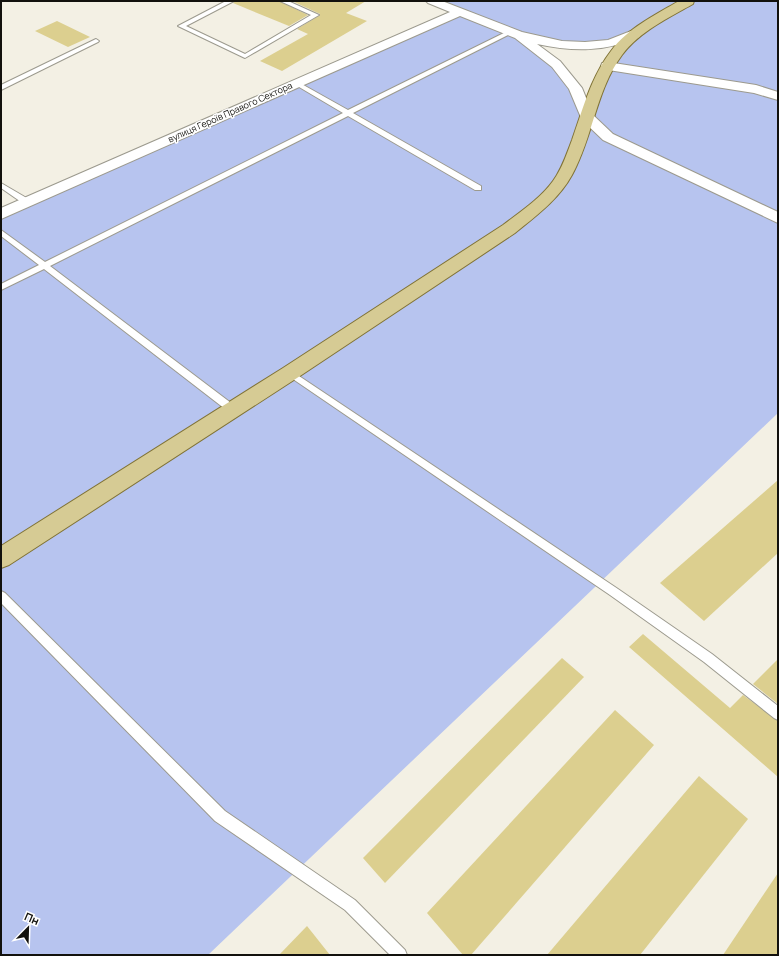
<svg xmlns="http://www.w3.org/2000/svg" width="779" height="956" font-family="Manrope,sans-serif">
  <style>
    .green { fill: #b7c4ef; fill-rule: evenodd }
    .building { fill: #dccf8f }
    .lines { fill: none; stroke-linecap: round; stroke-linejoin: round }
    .service-casing { stroke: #9c9a8e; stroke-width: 2 }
    .minor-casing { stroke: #9c9a8e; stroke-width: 2 }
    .primary-casing { stroke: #807336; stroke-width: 2 }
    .service { fill: #fff; fill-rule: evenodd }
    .minor { fill: #fff; fill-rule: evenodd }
    .primary { fill: #d6cb94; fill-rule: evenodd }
    .labels { text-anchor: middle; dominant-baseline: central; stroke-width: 3; stroke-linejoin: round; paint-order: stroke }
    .far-street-label { font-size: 9px; fill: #12110d; stroke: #fff }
  </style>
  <rect width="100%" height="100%" fill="#f3f0e4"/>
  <path class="green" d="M432 1H778V413L208 955H1V214L459 12ZM634 35 607 66 587 117 556 64 522 37 588 46Z"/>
  <g class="building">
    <polygon points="235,1 279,1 308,15 289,26 233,3"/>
    <polygon points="292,1 366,1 346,13 367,21 282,71 260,61 308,34 297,29 320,15 320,14"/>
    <polygon points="57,21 90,37 68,47 35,31"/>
    <polygon points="778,480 778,553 704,621 660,583"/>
    <polygon points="643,634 730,708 743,695 778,721 778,777 629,647"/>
    <polygon points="562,658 584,677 385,883 363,858"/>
    <polygon points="778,659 778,704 753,684"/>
    <polygon points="615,710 654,745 471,955 463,955 427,913"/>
    <polygon points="699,776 748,819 640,955 547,955"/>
    <polygon points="778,873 778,955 723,955"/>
    <polygon points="307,926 330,955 279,955"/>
  </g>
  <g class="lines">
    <defs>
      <g id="service">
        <polygon points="226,1 234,1 186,26 245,54 311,15 280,1 288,1 319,15 245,58 178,26"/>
        <polygon points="510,30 513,32 512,33 353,113 481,186 481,190 475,190 348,116 50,266 235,406 237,409 235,412 229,412 44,269 1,290 1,284 39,265 1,236 1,230 45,262 343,113 294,84 294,82 298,82 348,110"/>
        <polygon points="96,39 99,41 98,42 1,90 1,85"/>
        <polygon points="1,183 30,200 30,204 24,204 1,188"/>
        <polygon points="290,370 618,589 712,654 778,706 778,720 774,718 704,662 610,595 287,375 285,373 287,371"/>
        <polygon points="1,591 5,593 225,811 355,900 405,950 407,955 390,955 345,910 215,821 1,603"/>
      </g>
      <g id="minor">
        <path d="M426 1H442L522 32 562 41 585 42 608 40 631 31H639L641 34 639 37C605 52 574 52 537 44L560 61 582 88 593 115 613 134 778 212V223L603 140 582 120 569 89 552 67 515 38 460 16 1 219V208L450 12 428 3Z"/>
        <polygon points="607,62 756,85 778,92 778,100 754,93 602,69 601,66 602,63"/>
      </g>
      <path id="primary" d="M679 1H694L693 4C668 18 639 32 622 55 596 90 593 137 572 175 559 199 536 216 515 233L297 378 9 565 1 568V546L283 368 503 225C520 212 540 199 553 181 562 169 567 153 572 140 583 109 591 77 611 51 628 28 655 15 679 1Z"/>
    </defs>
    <use href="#service" class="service-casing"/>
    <use href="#minor" class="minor-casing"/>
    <use href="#primary" class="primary-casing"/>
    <use href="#service" class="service"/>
    <use href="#minor" class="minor"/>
    <use href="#primary" class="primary"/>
  </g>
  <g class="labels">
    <g class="far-street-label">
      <text transform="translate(230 112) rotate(-24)">вулиця Героїв Правого Сектора</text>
    </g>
  </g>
  <rect width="779" height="956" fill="none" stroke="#12110d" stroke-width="4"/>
  <g transform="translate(28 928) rotate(23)" stroke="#ffffff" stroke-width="3" paint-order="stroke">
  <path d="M0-3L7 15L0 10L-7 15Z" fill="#12110d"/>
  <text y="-6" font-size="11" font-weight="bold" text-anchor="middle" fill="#12110d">Пн</text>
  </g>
</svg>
